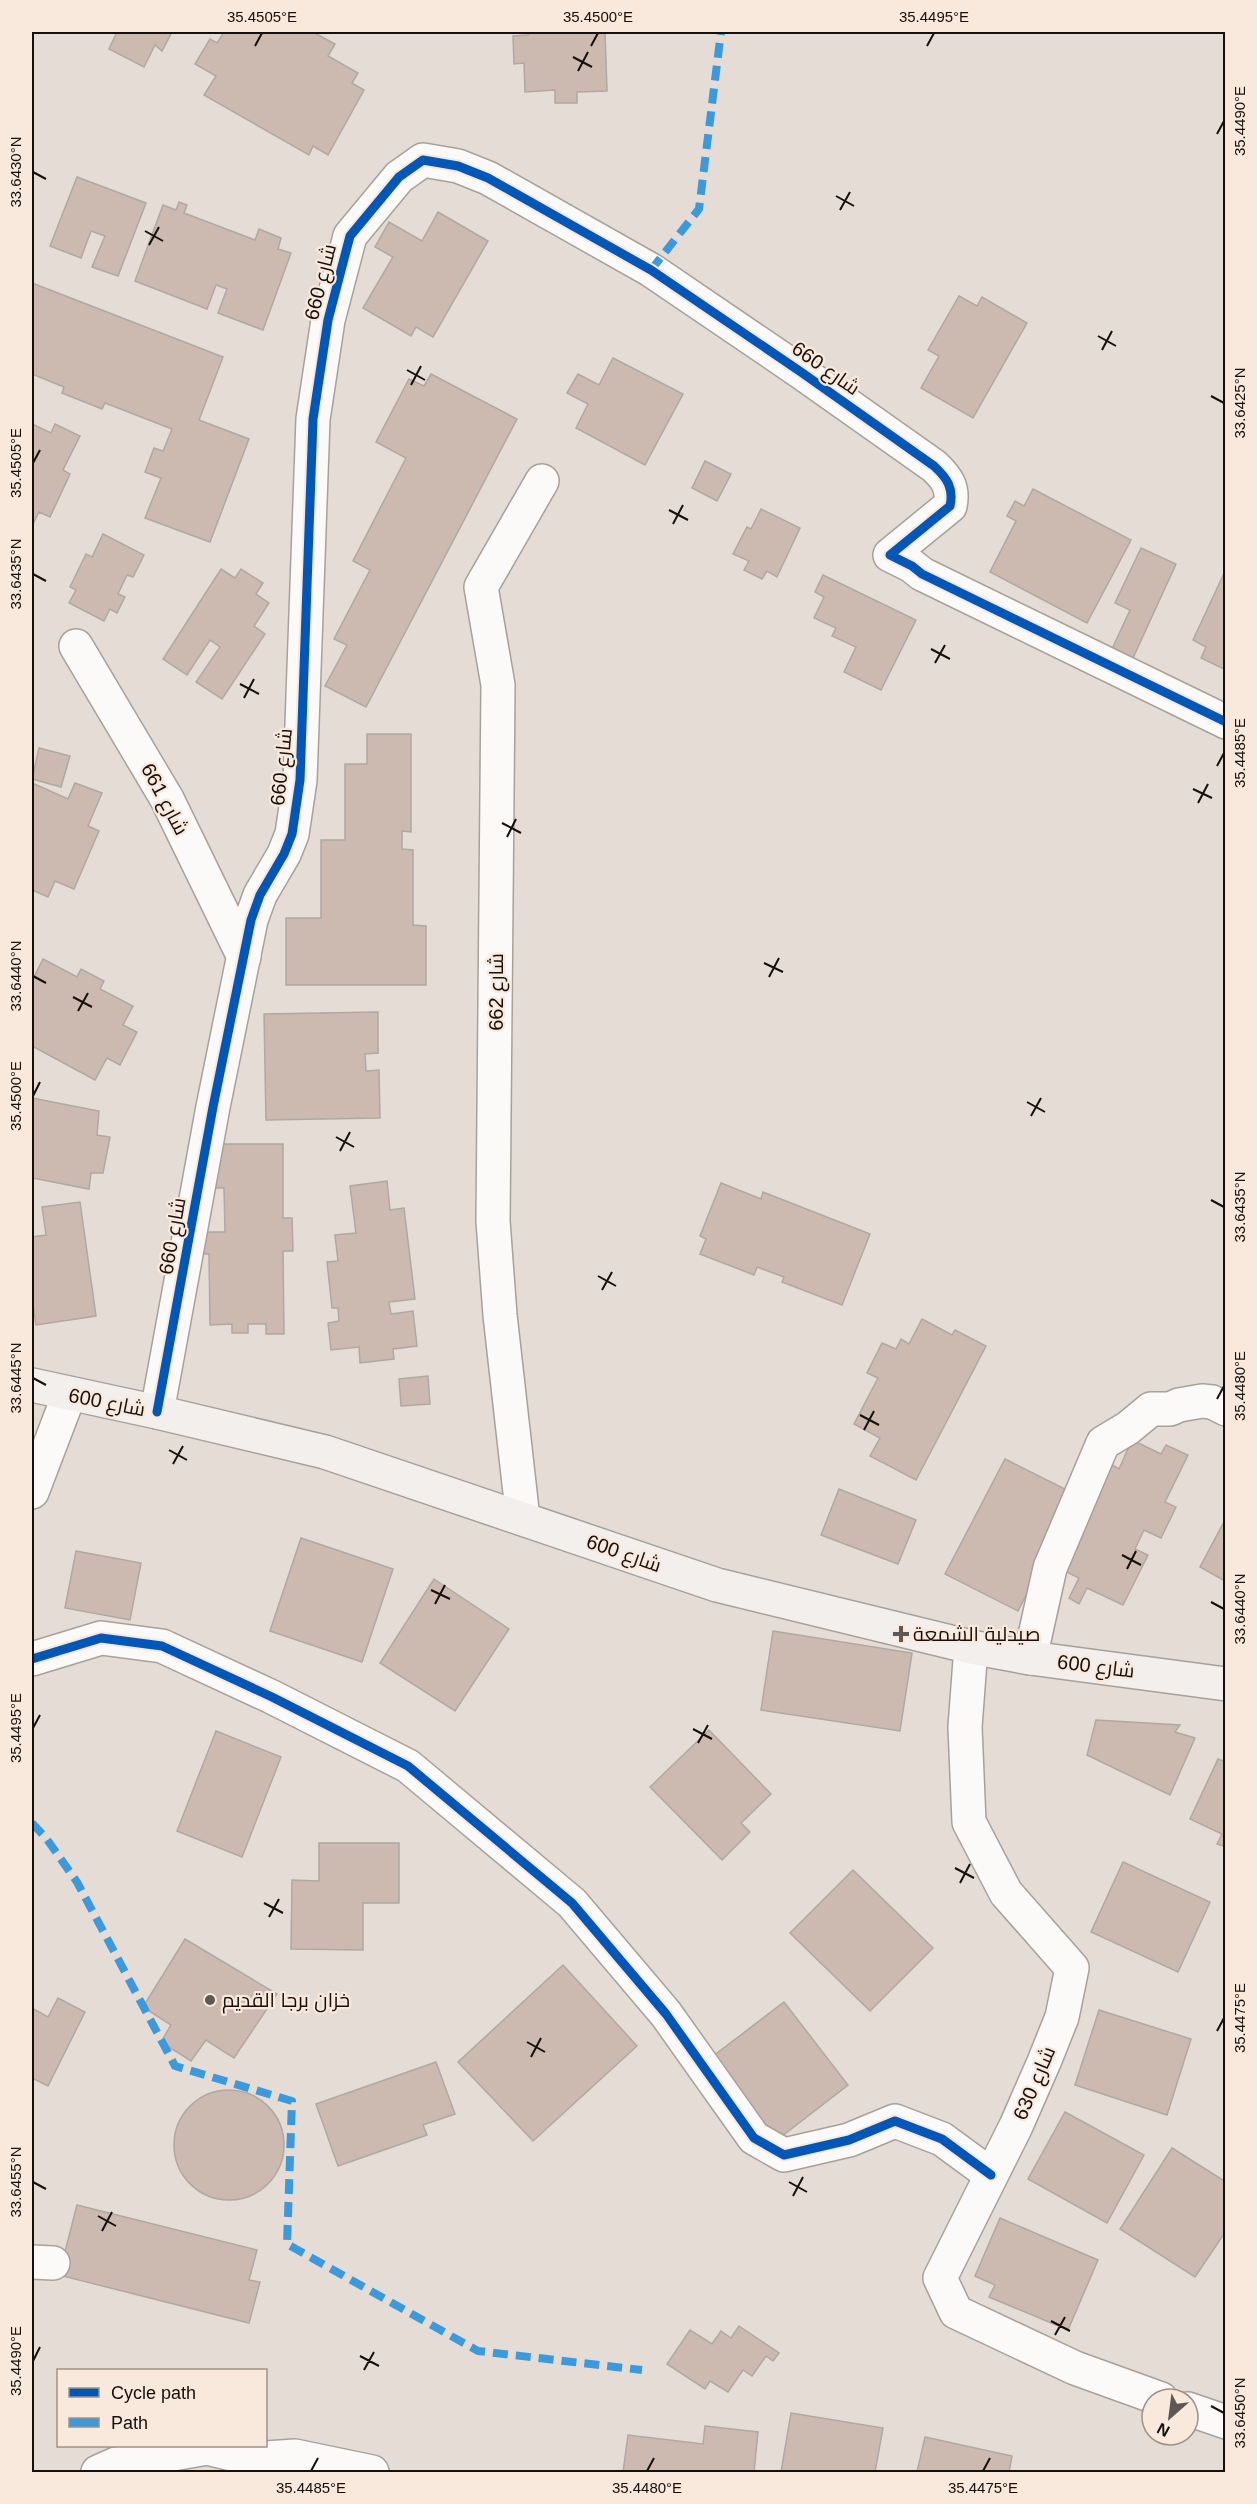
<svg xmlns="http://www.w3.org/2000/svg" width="1257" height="2504" font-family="Arial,Cairo,sans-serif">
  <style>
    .building { fill: #ccbab1; stroke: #afa8a3; stroke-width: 1.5 }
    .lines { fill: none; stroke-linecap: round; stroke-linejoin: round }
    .street-casing { stroke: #a7a19b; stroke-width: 36 }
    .secondary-casing { stroke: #a7a19b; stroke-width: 36 }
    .street { stroke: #fbfaf9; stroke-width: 33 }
    .secondary { stroke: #f3efec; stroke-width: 33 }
    .quiet { stroke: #3b9ade; stroke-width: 8; stroke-dasharray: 15 8; stroke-linecap: butt }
    .cycleway-casing { stroke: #f9e8dc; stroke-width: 13 }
    .cycleway { stroke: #0057b8; stroke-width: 9 }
    .ticks { fill: none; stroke: #15100b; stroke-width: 2 }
    .poi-dot { fill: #5e5752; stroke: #f9e8dc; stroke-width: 2 }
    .labels { text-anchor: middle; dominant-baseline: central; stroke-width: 4.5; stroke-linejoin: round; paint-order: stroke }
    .street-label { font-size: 20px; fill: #15100b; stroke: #f9e8dc }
    .poi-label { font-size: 20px; fill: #15100b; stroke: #f9e8dc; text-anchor: start }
    .neatline { fill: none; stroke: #15100b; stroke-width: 2 }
    .ticks-label { font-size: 15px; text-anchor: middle; fill: #15100b }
  </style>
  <rect width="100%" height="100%" fill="#e5dcd5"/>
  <g class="building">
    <polygon points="117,32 172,32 162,51 155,45 144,67 109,49"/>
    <polygon points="224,32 313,32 335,44 328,56 358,73 352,83 364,90 328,155 313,146 309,155 204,95 216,76 195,64 210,39 217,43"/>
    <polygon points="528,32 605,32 607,91 577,92 577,103 555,103 555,90 525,92 524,63 514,64 513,36 528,35"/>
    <polygon points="77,177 146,203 118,276 92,267 105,236 91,231 81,258 50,246"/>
    <polygon points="179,202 187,205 184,213 255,240 259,229 281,238 278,249 291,253 263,330 218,313 227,289 216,285 207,309 135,281 163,205 176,210"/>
    <polygon points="438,212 488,241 433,337 416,327 411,336 363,308 393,257 375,247 389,222 422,241"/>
    <polygon points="32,283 223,357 199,420 249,439 210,542 145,518 161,478 145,472 154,448 163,451 172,429 105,403 102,409 62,393 64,387 32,374"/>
    <polygon points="959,296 977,306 982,297 1027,323 973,418 921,388 939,356 928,350"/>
    <polygon points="613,358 683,394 645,465 576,428 588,404 567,393 578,374 599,385"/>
    <polygon points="431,374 517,419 366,707 325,686 347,645 334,639 370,570 353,561 406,458 376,442 409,379 424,386"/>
    <polygon points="32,424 51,433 55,424 80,436 63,470 70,474 50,517 39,512 32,526"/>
    <polygon points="705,461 731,474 717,501 692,488"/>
    <polygon points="1033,489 1131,540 1087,623 990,572 1016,521 1007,516 1015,501 1024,506"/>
    <polygon points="761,509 800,528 777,577 767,571 762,579 744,570 749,561 733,554 747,527 751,529"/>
    <polygon points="103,534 144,555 133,577 127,575 118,594 125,597 117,613 110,609 104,621 69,603 76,590 70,587 86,554 92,557"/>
    <polygon points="1141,548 1176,564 1133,658 1112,649 1130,610 1115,603"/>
    <polygon points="221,569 235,578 241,569 263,583 256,594 269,603 254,626 265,634 222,699 196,682 220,647 210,640 187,675 163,659"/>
    <polygon points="1226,569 1226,670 1201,658 1206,647 1193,640"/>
    <polygon points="823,575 916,620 881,690 844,672 856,647 832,636 836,628 814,618 824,597 815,592"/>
    <polygon points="367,734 411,734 411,832 402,831 402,849 413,850 413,925 426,926 426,985 286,985 286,918 321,918 321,840 345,840 345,764 367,764"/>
    <polygon points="39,748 70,756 61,787 32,779"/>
    <polygon points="32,783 68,799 75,783 102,793 88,826 99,831 74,889 55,881 48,897 32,890"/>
    <polygon points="43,959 77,977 81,969 104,981 100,989 133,1006 123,1025 137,1032 120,1065 107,1058 95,1080 32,1046 32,981"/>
    <polygon points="378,1012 378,1053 365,1054 366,1071 379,1070 380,1118 266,1120 264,1014"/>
    <polygon points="32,1098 99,1111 97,1135 110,1137 103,1173 91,1173 89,1189 32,1178"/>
    <polygon points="210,1144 283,1144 283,1218 292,1218 293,1251 283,1251 284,1334 266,1334 266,1324 248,1324 248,1333 232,1333 232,1324 210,1325 209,1254 203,1254 203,1232 225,1232 224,1188 211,1188"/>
    <polygon points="387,1181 390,1210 404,1208 415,1299 389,1302 391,1314 413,1311 417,1346 393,1349 394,1359 360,1363 359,1347 331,1350 328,1323 339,1321 338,1308 332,1308 327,1262 338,1261 335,1235 356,1233 350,1186"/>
    <polygon points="721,1183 761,1199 763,1192 870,1234 842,1305 782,1282 784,1277 757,1267 754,1275 700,1254 706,1239 700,1236"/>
    <polygon points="80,1202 96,1316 36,1325 32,1298 32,1237 46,1235 42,1207"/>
    <polygon points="922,1319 952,1335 955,1330 986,1346 916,1480 870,1456 880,1438 854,1424 878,1378 867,1373 882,1343 896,1349 901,1339 909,1344"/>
    <polygon points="428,1376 430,1404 401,1406 399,1379"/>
    <polygon points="1132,1440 1161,1454 1166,1445 1188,1455 1165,1502 1176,1507 1161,1538 1144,1530 1135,1549 1148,1555 1123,1605 1087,1588 1079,1604 1069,1598 1079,1578 1058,1568 1109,1463 1119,1469"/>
    <polygon points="1005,1459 1073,1493 1057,1535 1018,1611 945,1574"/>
    <polygon points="839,1489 916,1520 898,1564 821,1535"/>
    <polygon points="1226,1518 1226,1580 1225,1581 1200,1567"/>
    <polygon points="301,1538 393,1569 362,1662 270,1631"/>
    <polygon points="76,1551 141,1563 130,1620 65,1608"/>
    <polygon points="434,1579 509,1629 455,1711 380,1663"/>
    <polygon points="773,1631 912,1653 900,1731 761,1710"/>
    <polygon points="1096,1720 1180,1725 1175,1732 1195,1738 1170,1795 1087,1755"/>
    <polygon points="709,1730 771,1794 741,1823 750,1832 722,1860 650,1787"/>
    <polygon points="216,1731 281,1757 242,1857 177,1831"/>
    <polygon points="1218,1759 1226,1762 1226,1847 1217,1844 1222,1834 1190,1819"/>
    <polygon points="319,1843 399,1843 399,1903 363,1903 363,1950 291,1949 292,1880 319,1881"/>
    <polygon points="1123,1862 1210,1902 1178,1972 1091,1932"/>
    <polygon points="853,1870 933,1948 870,2011 790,1933"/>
    <polygon points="185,1939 277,1994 234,2058 206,2040 191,2061 161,2042 171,2025 143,2007"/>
    <polygon points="563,1965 637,2046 533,2141 458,2062"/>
    <polygon points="58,1998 85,2012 48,2086 32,2078 32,2008 48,2017"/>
    <polygon points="784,2002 848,2085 777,2140 712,2057"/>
    <polygon points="1099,2010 1191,2039 1167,2115 1075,2085"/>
    <polygon points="436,2062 455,2114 423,2125 427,2135 338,2166 316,2104"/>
    <circle cx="229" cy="2145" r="55"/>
    <polygon points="1065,2112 1144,2155 1107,2223 1028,2179"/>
    <polygon points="1172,2148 1226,2182 1226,2231 1195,2277 1120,2229"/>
    <polygon points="77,2205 257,2250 249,2280 260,2282 249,2323 59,2275"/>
    <polygon points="1000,2218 1098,2260 1068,2330 989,2297 995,2285 975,2276"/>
    <polygon points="739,2326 779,2353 773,2361 766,2356 752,2376 743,2370 728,2392 710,2381 705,2389 667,2364 690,2330 712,2344 721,2331 731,2338"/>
    <polygon points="791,2413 883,2428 875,2472 781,2472"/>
    <polygon points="705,2426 758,2432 754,2472 623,2472 628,2435 703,2444"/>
    <polygon points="925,2437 1012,2456 1009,2472 917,2472"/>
  </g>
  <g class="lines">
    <defs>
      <g id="street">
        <polyline points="76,646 167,799 244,957"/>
        <path d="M157 1412 213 1107 251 920 260 895 284 854 292 834 300 780 313 419 328 320 350 236 399 177 423 160 458 166 488 178 651 270 801 372 934 466C947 478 954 488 950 506L890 555 912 566 922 574 1226 722"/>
        <polyline points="32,1492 69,1395"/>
        <polyline points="523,1519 500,1315 493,1221 498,685 481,587 542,481"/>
        <polyline points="971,1647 965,1727 969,1822 1006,1893 1072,1968 1062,2017 1044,2062 1016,2126 940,2278 956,2312 1075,2368 1161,2399"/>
        <polyline points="1030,1658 1050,1568 1103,1443 1128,1428 1151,1409 1170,1409 1179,1405 1202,1401 1212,1402 1226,1409"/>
        <polyline points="32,1659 101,1638 162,1646 272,1697 408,1766 572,1903 666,2014 754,2138 784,2155 849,2140 895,2121 942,2139 991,2175"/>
        <polyline points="32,2262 53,2263"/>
        <polyline points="1188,2409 1226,2422"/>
        <polyline points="98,2472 116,2464 207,2448 252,2459 295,2456 372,2472"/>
      </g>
      <polyline id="secondary" points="32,1385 157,1412 325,1452 717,1585 971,1647 1030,1658 1226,1684"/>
    </defs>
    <use href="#street" class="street-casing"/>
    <use href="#secondary" class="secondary-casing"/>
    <use href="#street" class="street"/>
    <use href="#secondary" class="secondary"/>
    <g class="quiet">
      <polyline points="651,270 699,209 721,32"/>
      <polyline points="32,1823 46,1838 77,1882 175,2066 292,2101 287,2244 478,2351 642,2370"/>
    </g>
    <defs>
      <g id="cycleway">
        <path d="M157 1412 213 1107 251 920 260 895 284 854 292 834 300 780 313 419 328 320 350 236 399 177 423 160 458 166 488 178 651 270 801 372 934 466C947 478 954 488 950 506L890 555 912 566 922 574 1226 722"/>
        <polyline points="32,1659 101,1638 162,1646 272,1697 408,1766 572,1903 666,2014 754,2138 784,2155 849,2140 895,2121 942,2139 991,2175"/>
      </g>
    </defs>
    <use href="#cycleway" class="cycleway-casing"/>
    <use href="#cycleway" class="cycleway"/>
  </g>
  <path class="ticks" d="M255 46 262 33M591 46 598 33M927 46 934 33M573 57 592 67M578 71 588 52M1217 134 1224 121M33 172 46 179M836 196 854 206M840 210 850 192M145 231 163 241M149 245 159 227M1098 336 1116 346M1102 350 1112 331M407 370 425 380M411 385 421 366M1211 396 1224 403M33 463 40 450M669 510 688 520M673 524 683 505M33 574 46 581M931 649 950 659M935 663 945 645M240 684 259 694M244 698 254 679M1217 766 1224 753M1193 789 1212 798M1198 803 1208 784M502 823 521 833M507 837 516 819M764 963 783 972M33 976 46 983M769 977 779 958M73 997 92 1007M78 1011 88 993M33 1096 40 1082M1027 1102 1045 1112M1031 1116 1041 1098M336 1137 354 1147M340 1151 350 1132M1211 1200 1224 1207M598 1276 616 1286M602 1290 612 1272M33 1378 46 1385M1217 1399 1224 1386M860 1415 879 1425M864 1430 874 1411M169 1450 187 1460M173 1464 183 1446M1122 1555 1141 1565M1127 1569 1136 1551M431 1590 450 1599M1211 1602 1224 1609M435 1604 445 1585M33 1728 40 1715M693 1729 712 1739M698 1743 708 1725M955 1868 974 1878M960 1883 970 1864M264 1903 283 1913M269 1917 279 1899M1217 2031 1224 2018M527 2042 545 2052M531 2057 541 2038M33 2182 46 2189M789 2182 807 2192M793 2196 803 2177M98 2216 116 2226M102 2231 112 2212M1051 2321 1070 2331M1055 2335 1065 2317M360 2356 379 2366M33 2361 40 2347M364 2370 374 2352M1211 2406 1224 2413M311 2471 318 2458M647 2471 654 2458M983 2471 990 2458"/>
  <g class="poi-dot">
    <path d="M898 1625h6v6h6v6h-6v6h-6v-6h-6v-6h6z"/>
    <circle cx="210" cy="2000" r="6"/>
  </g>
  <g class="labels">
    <g class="street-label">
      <text transform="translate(320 282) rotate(-76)">شارع 660</text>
      <text transform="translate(826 368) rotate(35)">شارع 660</text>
      <text transform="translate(281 767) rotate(-84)">شارع 660</text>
      <text transform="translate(165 799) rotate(62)">شارع 661</text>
      <text transform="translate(496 992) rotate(-90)">شارع 662</text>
      <text transform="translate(172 1236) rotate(-80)">شارع 660</text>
      <text transform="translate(107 1402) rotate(11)">شارع 600</text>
      <text transform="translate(624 1553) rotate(19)">شارع 600</text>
      <text transform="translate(1096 1666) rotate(7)">شارع 600</text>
      <text transform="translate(1034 2083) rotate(-67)">شارع 630</text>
    </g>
    <g class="poi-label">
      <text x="913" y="1634">صيدلية الشمعة</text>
      <text x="222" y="2000">خزان برجا القديم</text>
    </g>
  </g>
  <rect width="1257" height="2504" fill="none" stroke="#f9e8dc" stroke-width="66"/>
  <rect x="57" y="2369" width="210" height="78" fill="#f9e8dc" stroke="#9e9288" stroke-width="1.5"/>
  <rect x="69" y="2388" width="30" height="9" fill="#0057b8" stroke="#9e9288" stroke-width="1.5"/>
  <text x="111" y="2399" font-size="18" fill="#15100b">Cycle path</text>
  <rect x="69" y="2418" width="30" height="9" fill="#3b9ade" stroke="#9e9288" stroke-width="1.5"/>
  <text x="111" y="2429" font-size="18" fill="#15100b">Path</text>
  <g transform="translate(1170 2417) rotate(208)"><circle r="28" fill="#f9e8dc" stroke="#9e9288" stroke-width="1.5"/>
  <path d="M0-4.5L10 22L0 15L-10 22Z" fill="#5e5752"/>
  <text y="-9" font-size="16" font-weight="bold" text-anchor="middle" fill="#15100b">N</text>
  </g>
  <rect x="33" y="33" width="1191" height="2438" class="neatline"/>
  <g class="ticks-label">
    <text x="262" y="22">35.4505°E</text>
    <text x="598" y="22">35.4500°E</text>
    <text x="934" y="22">35.4495°E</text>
    <text transform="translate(1240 121) rotate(-90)" y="5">35.4490°E</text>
    <text transform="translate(16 172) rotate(-90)" y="5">33.6430°N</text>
    <text transform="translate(1240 403) rotate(-90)" y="5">33.6425°N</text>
    <text transform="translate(16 463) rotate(-90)" y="5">35.4505°E</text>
    <text transform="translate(16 574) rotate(-90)" y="5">33.6435°N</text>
    <text transform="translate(1240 753) rotate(-90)" y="5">35.4485°E</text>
    <text transform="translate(16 976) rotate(-90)" y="5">33.6440°N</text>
    <text transform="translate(16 1096) rotate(-90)" y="5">35.4500°E</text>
    <text transform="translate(1240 1207) rotate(-90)" y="5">33.6435°N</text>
    <text transform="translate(16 1378) rotate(-90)" y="5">33.6445°N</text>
    <text transform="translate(1240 1386) rotate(-90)" y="5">35.4480°E</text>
    <text transform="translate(1240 1609) rotate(-90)" y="5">33.6440°N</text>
    <text transform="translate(16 1728) rotate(-90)" y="5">35.4495°E</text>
    <text transform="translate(1240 2018) rotate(-90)" y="5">35.4475°E</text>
    <text transform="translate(16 2182) rotate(-90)" y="5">33.6455°N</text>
    <text transform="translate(16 2361) rotate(-90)" y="5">35.4490°E</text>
    <text transform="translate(1240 2413) rotate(-90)" y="5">33.6450°N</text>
    <text x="311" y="2493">35.4485°E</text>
    <text x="647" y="2493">35.4480°E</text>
    <text x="983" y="2493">35.4475°E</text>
  </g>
</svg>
